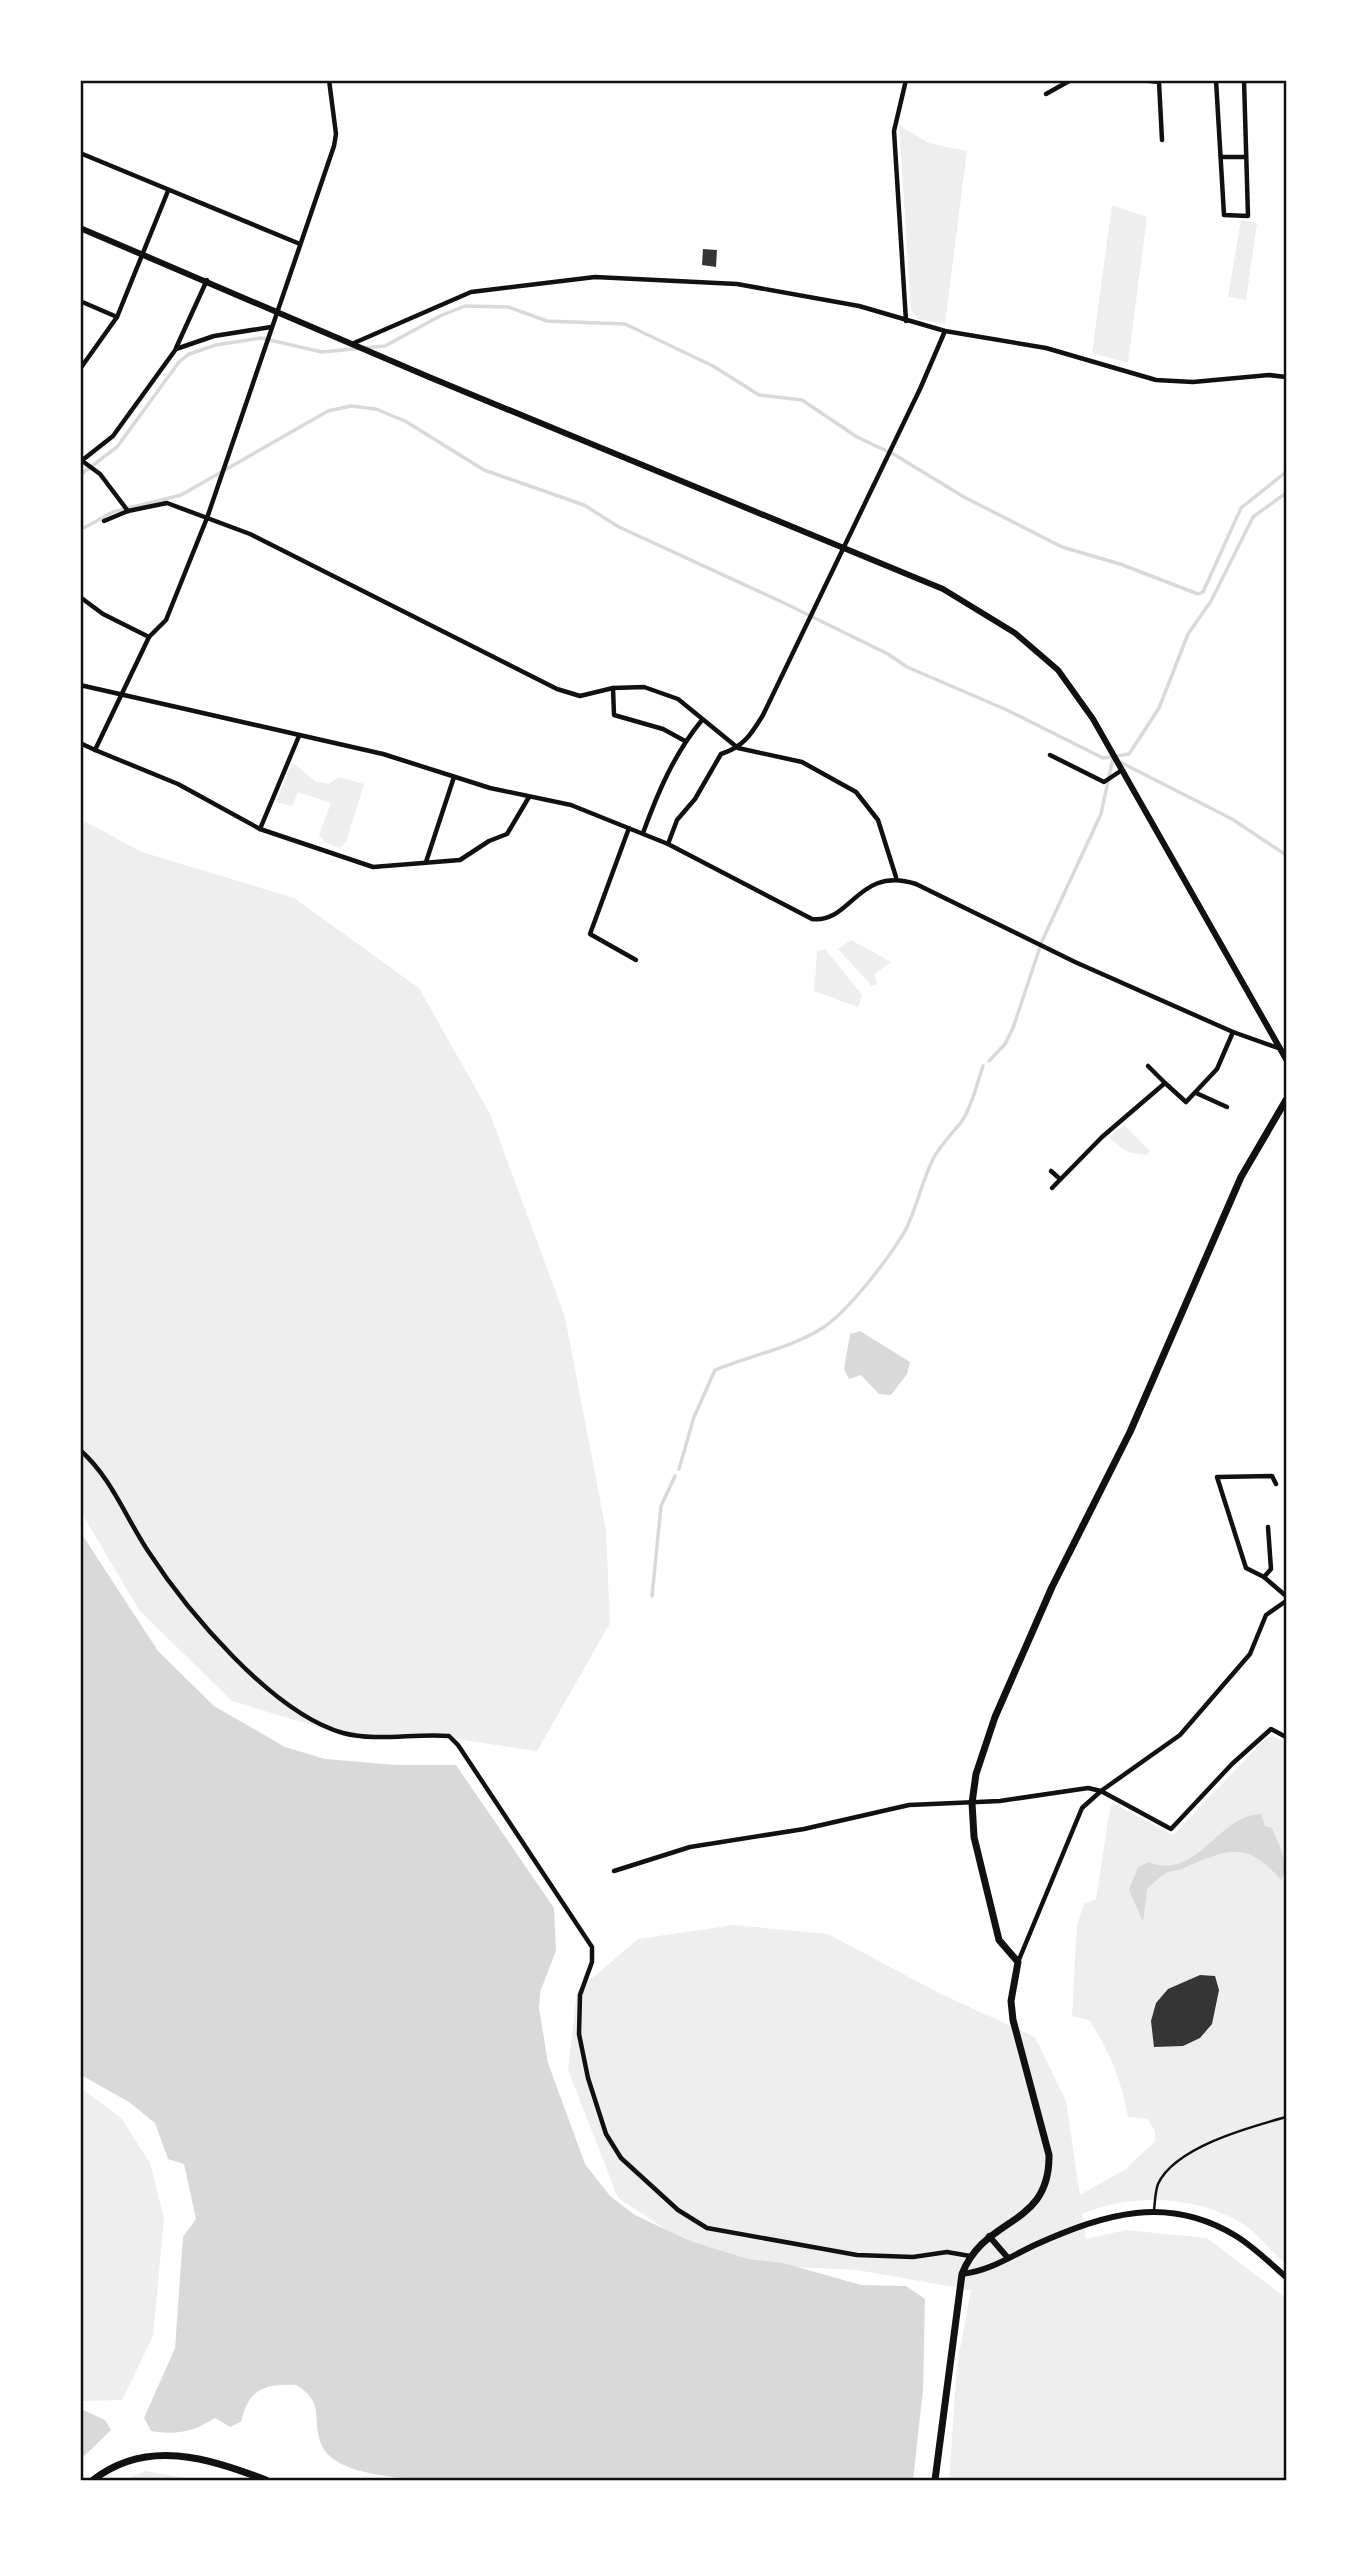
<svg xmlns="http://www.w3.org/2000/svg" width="1367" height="2561" font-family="Inter,sans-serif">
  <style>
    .green { fill: #eee }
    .water { fill: #d9d9d9 }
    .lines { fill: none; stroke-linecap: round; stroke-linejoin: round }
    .stream { stroke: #d9d9d9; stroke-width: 3.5 }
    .building { fill: #353535 }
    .service { stroke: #111; stroke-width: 2.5 }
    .minor { stroke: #111; stroke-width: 4.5 }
    .tertiary { stroke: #111; stroke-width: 6 }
    .secondary { stroke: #111; stroke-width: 7 }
    .neatline { fill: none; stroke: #111; stroke-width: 2.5 }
  </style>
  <rect width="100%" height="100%" fill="#fff"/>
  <g class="green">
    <polygon points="899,125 928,143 967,151 945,324 918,319 911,310"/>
    <polygon points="1112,205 1147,217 1128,363 1092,353"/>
    <polygon points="1241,220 1257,223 1246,300 1228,297"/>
    <polygon points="292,762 315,781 329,784 338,777 364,784 346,842 340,848 325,842 319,835 331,803 298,792 292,806 276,802"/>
    <polygon points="80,819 142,852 294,898 419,988 490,1114 565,1317 606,1531 610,1623 537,1751 450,1738 354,1738 232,1701 139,1610 81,1512"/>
    <polygon points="851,940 891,962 874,974 877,984 872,986 838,949"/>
    <polygon points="825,949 862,995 858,1007 814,991 817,951"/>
    <path d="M1124 1125 1150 1151 1147 1155C1122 1152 1125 1151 1109 1137Z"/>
    <path d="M1273 1736 1286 1743V2264C1271 2252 1260 2235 1243 2224 1197 2195 1131 2193 1082 2214L1086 2239 1125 2230 1207 2238 1286 2298V2480H949L957 2365 971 2290 857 2270 718 2263 618 2198 568 2070 577 1991 638 1939 734 1925 828 1934 939 1993 1035 2037 1066 2101 1080 2195 1126 2169 1155 2141V2131L1147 2119 1128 2117C1122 2082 1109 2049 1089 2020L1072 2016 1077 1925 1084 1904 1096 1899 1110 1808 1114 1804 1173 1835 1266 1738Z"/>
    <polygon points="81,2088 121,2118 150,2163 164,2219 153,2336 122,2400 80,2401"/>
    <polygon points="145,2471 197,2480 124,2480"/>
  </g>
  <g class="water">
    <polygon points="860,1331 910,1362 907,1374 891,1395 879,1394 861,1375 849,1379 844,1369 850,1334"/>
    <path d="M81 1533 158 1651 214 1706 285 1747 325 1759 396 1765H456L554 1908 556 1951 540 1992 539 2008 548 2063 585 2164 610 2196 635 2215 690 2241 748 2259 783 2263 861 2285 906 2286 925 2299 923 2390 913 2480H427C399 2477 330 2476 320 2441 312 2415 325 2403 296 2385 264 2383 248 2390 241 2422L230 2427 215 2418C193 2432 177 2435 151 2431L144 2418 175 2348 183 2237 196 2219 184 2164 168 2159 155 2123 129 2102 81 2075Z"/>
    <path d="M1261 1814 1265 1826 1272 1828C1278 1844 1291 1864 1281 1880 1245 1839 1227 1850 1184 1868 1179 1871 1173 1870 1168 1872 1161 1875 1153 1884 1147 1889L1143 1922 1129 1890 1138 1867 1149 1862C1197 1882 1217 1815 1261 1814Z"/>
    <polygon points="81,2409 105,2420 111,2430 81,2459"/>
  </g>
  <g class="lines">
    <g class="stream">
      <polyline points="80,475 117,447 179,362 189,354 216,345 261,338 322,352 385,346 440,316 465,306 508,307 547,321 625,324 713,366 759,395 802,400 857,437 895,455 964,497 1062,547 1120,564 1198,594 1203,592 1241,508 1286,472"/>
      <polyline points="80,530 113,512 181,495 328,411 351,406 376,409 405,421 484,470 584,505 619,527 782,602 888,654 907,667 1007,710 1103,758 1129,754 1159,708 1188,634 1211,601 1253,517 1286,493"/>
      <polyline points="1120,762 1232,819 1286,855"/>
      <polyline points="989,1061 1005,1044 1013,1028 1042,941 1101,814 1113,758"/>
      <path d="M679 1469 694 1417 715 1370C751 1355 792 1348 824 1327 849 1310 891 1256 906 1229 917 1207 922 1181 933 1159 941 1144 952 1134 962 1121 972 1107 977 1083 983 1066"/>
      <polyline points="652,1596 661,1506 675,1476"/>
    </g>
  </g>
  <g class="building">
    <polygon points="703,249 717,250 716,267 702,265"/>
    <polygon points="1200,1975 1215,1976 1219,1990 1212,2024 1200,2038 1183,2046 1154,2047 1151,2021 1156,2003 1168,1989"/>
  </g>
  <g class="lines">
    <path class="service" d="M1154 2211C1155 2202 1155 2192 1158 2184 1175 2147 1250 2127 1286 2117"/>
    <g class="minor">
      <polyline points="1141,80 1159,82 1162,140"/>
      <polyline points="1216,80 1224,215 1248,216 1244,80"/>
      <polyline points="1046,94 1071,80"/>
      <polyline points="80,153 300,244"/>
      <polyline points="1221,157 1246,157"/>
      <polyline points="80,301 117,317"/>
      <polyline points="906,321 894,131 906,80"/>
      <polyline points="354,343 471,292 595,277 737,284 859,306 945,331 1046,348 1156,380 1193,382 1269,375 1286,377"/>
      <polyline points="176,348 207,280"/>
      <polyline points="80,369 117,317 168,191"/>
      <polyline points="81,460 100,474 128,511"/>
      <polyline points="80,462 113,436 176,349 214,336 271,327"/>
      <polyline points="104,521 128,511 167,503 250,534 557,689 580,696 613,688 644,687 678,699 738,748 802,762 856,792 878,820 896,877"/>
      <polyline points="80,597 103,614 149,637"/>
      <path d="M80 685 383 754 490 788 571 805 668 844 812 919C851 924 858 865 916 884L1075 962 1233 1032 1281 1049"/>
      <polyline points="613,688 614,715 663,729 685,741"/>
      <polyline points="80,743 95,750 149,637 166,620 207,518 334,146 336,134 329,80"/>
      <polyline points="95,750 178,784 260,829 373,867 460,860 489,841 507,834 529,797"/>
      <polyline points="1050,755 1104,782 1122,770"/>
      <polyline points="629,828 590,934 636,960"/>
      <polyline points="260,829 299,736"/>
      <path d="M643 833C658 792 674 754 702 720"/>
      <path d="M668 844 677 820 695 799 721 754C743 747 751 735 763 715L920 389 945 331"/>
      <polyline points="426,862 454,777"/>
      <polyline points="1148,1066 1165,1083"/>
      <polyline points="1196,1093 1227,1107"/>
      <polyline points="1051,1171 1060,1179"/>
      <polyline points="1052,1188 1102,1137 1165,1083 1186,1102 1217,1069 1233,1032"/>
      <path d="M80 1450C111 1477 126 1518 148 1551 187 1611 272 1713 343 1733 377 1742 414 1733 449 1736L458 1745 592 1947V1962L580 1995 579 2034 588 2078 606 2134 621 2158 678 2210 707 2228 857 2255 913 2257 947 2252 970 2256"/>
      <polyline points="1276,1484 1272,1476 1217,1477 1246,1568 1264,1577 1286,1596"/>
      <polyline points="1264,1577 1271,1569 1268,1527"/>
      <polyline points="614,1871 690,1847 804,1829 909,1805 1000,1801 1088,1788 1101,1791 1171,1829 1232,1764 1271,1729 1286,1737"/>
      <polyline points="1018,1962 1082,1808 1101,1791 1180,1735 1250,1654 1266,1615 1286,1601"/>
    </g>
    <g class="tertiary">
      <polyline points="80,228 429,377 943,589 1015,633 1058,670 1093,719 1286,1059"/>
      <polyline points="989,2236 1008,2258"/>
      <path d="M962 2274C990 2271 1011 2256 1037 2244 1105 2214 1167 2194 1236 2236 1254 2247 1270 2263 1286 2277"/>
    </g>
    <g class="secondary">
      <path d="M93 2480C147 2438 208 2458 266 2480"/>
      <path d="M935 2480 962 2274C985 2215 1050 2228 1049 2155L1013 2020 1011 2001 1018 1962 999 1940 974 1837 972 1803 976 1774 995 1717 1052 1587 1130 1432 1241 1177 1286 1100"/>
    </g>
  </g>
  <rect width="1367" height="2561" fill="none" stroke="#ffffff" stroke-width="164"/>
  <rect x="82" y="82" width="1203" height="2397" class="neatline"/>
</svg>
